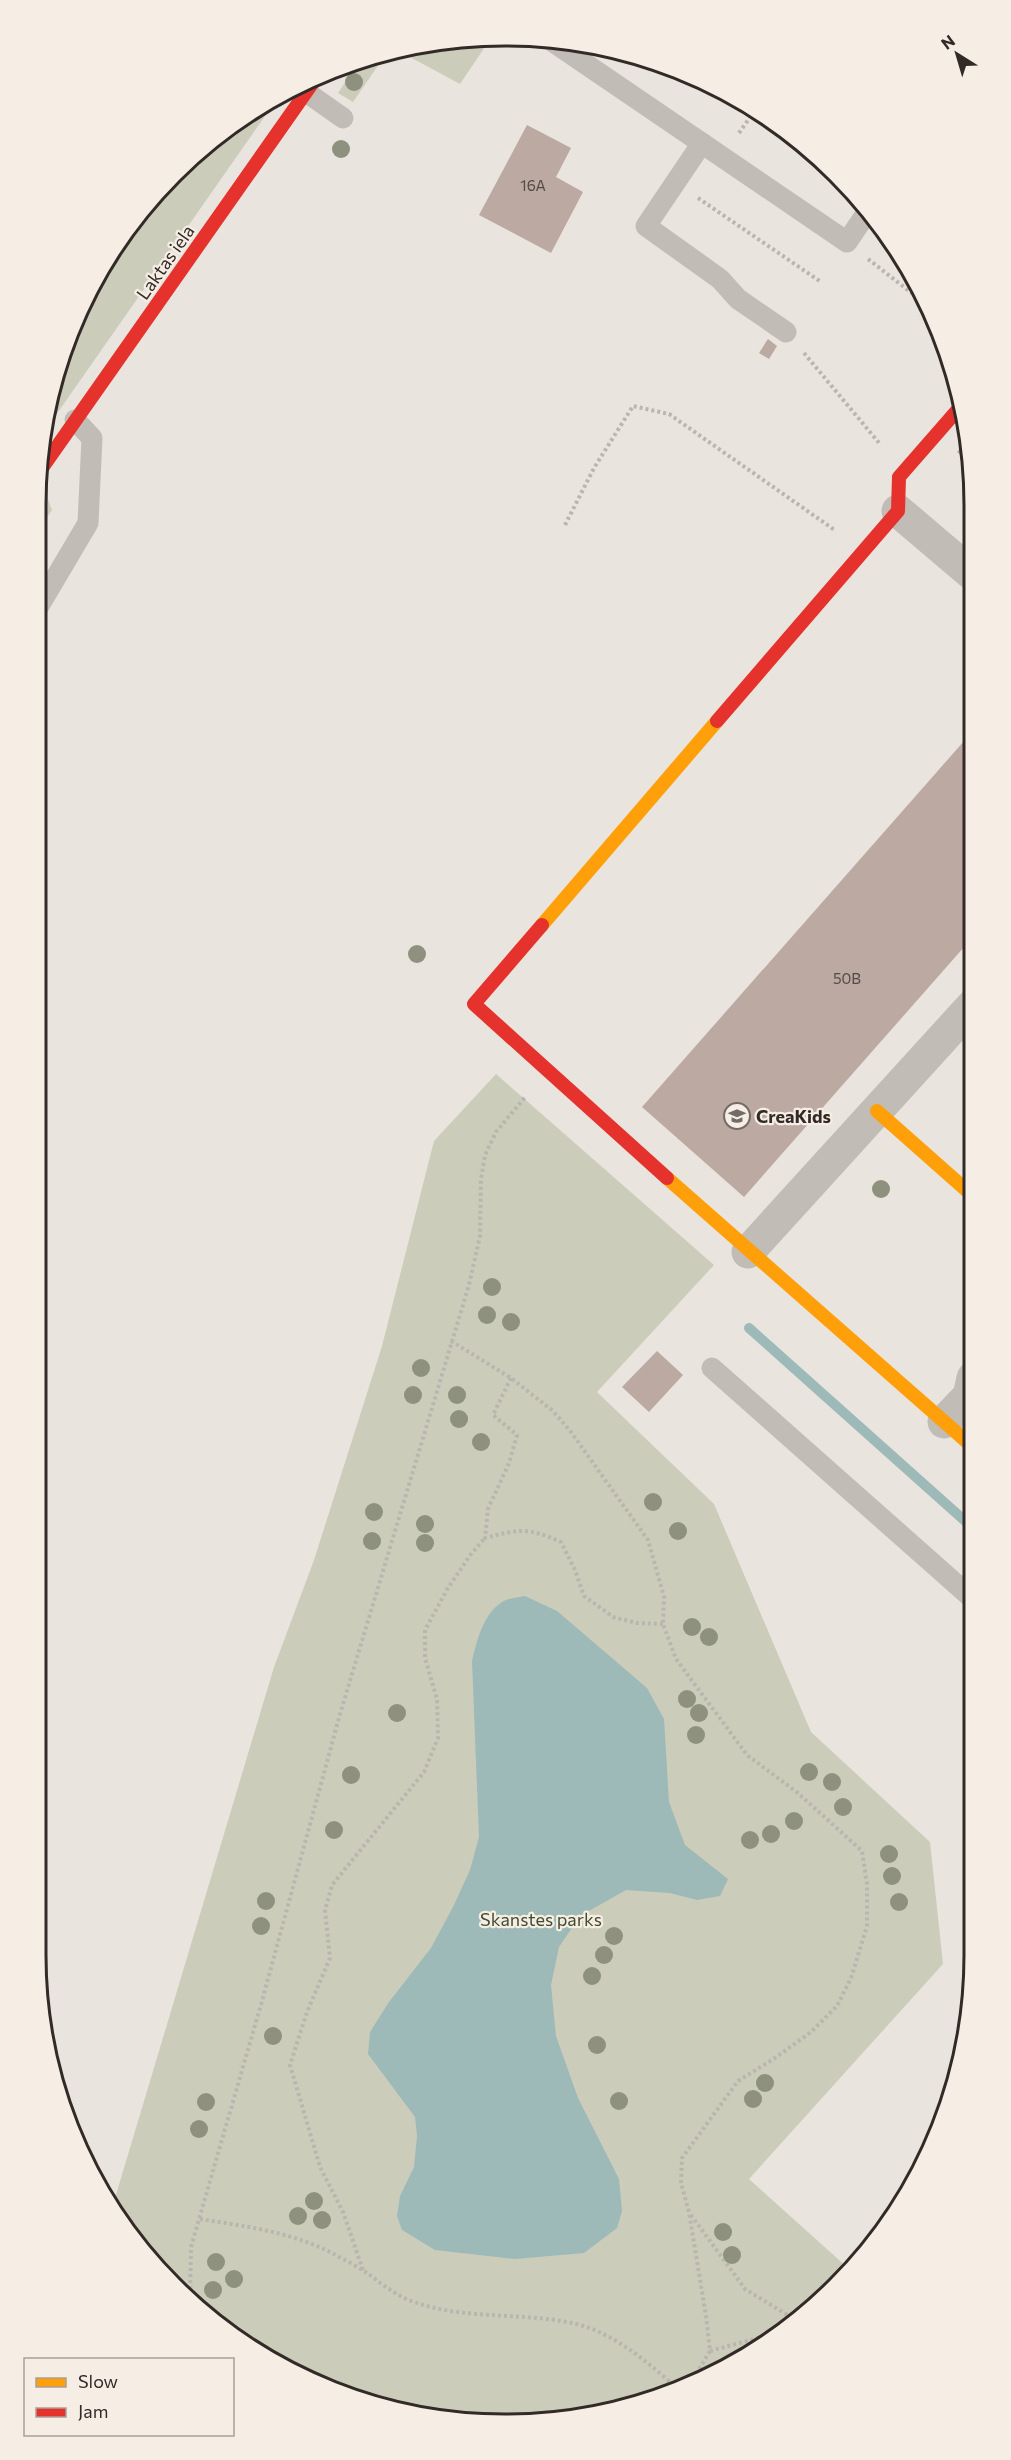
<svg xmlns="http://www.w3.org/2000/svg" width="1011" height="2460" font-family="Commissioner,sans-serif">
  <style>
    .green { fill: #cbcdba }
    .water { fill: #9db9b8 }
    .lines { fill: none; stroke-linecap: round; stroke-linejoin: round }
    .stream { stroke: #9db9b8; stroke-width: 10 }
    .building { fill: #bba9a2 }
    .path { stroke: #bbb5b0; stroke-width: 4; stroke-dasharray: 3 3; stroke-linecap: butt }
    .lane { stroke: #c2bcb7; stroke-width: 21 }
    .street { stroke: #c2bcb7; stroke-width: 33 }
    .slow { stroke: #ff9f0a; stroke-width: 14 }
    .jam { stroke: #e5322d; stroke-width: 14 }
    .tree { fill: #8e917d }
    .labels { text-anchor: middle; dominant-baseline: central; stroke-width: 4.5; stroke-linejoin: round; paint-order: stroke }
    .number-label { font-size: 15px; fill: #544a46 }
    .street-label { font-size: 18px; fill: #322a27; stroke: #f6eee5 }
    .poi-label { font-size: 18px; font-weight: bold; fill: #322a27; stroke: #f6eee5; text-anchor: start }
    .park-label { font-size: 18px; fill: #424d2e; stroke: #f6eee5 }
    .rim { fill: none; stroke: #322a27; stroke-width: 3 }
  </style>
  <rect width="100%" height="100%" fill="#eae4de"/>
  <g class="green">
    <polygon points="474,37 491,38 460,84 397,50"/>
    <polygon points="388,51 353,102 338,93 359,62"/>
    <polygon points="279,96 49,425 61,355 99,271 152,196 219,133"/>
    <polygon points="46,494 52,510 36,534 36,509"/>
    <polygon points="496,1074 714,1265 597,1392 714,1504 811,1732 930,1842 943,1964 749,2179 848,2268 766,2345 685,2388 597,2415 444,2420 355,2399 271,2361 152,2264 112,2208 274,1667 314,1560 382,1346 434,1141"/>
  </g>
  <path class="water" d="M525 1596 557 1611 647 1688 664 1719 669 1802 685 1845 728 1879 720 1896 697 1900 670 1893 626 1890 580 1916 559 1947 551 1985 556 2036 578 2098 619 2179 622 2211 617 2228 584 2253 515 2259 435 2250 402 2230 397 2216 400 2196 414 2167 417 2136 415 2117 368 2054 370 2032 389 2002 431 1948 453 1907 470 1870 479 1837 472 1661C477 1640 484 1610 506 1600 512 1598 519 1597 525 1596Z"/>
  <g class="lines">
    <polyline class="stream" points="749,1328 974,1529"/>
  </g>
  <g class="building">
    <polygon points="527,125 571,148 556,177 583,192 551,253 479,215"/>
    <polygon points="768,339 777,346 769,359 759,353"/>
    <polygon points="969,438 971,444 971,464 957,452"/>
    <polygon points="972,732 972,938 744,1197 642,1107"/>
    <polygon points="657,1351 683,1375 649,1412 622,1387"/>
  </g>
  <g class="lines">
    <g class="path">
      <polyline points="739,133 755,110"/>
      <polyline points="698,198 821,282"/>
      <polyline points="868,259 927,305"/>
      <polyline points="804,353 880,444"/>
      <polyline points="565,525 594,468 633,406 669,414 836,531"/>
      <polyline points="451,1341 511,1378 553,1411 571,1432 648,1540 664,1597 663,1624 676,1659 747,1755 798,1793 862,1851 867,1884 867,1926 851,1978 837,2006 811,2032 772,2060 738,2081 682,2158 681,2183 689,2212 706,2316 710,2351 688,2387"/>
      <path d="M511 1378 493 1415 517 1435 509 1463 488 1509 485 1538C520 1529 527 1527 561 1542L575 1570 584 1596 613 1617 637 1623 663 1624"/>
      <polyline points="691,2215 745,2289 794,2319"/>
      <path d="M200 2219C244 2226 291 2232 332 2253 342 2259 354 2264 364 2271 380 2282 394 2295 414 2302 464 2320 520 2312 572 2323 612 2331 649 2363 679 2390"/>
      <polyline points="363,2270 343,2212 320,2167 290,2065 307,2012 330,1958 325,1910 332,1885 424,1772 438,1738 437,1699 425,1658 425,1630 448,1588 471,1554 485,1538"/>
      <polyline points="190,2295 191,2247 262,2001 340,1714 469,1285 480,1236 481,1179 485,1155 496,1132 526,1096"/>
      <polyline points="710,2351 780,2332"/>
    </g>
    <g class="lane">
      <polyline points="549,39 847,242 868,211"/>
      <polyline points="306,92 343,118"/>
      <polyline points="702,143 646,226 720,279 738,299 786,332"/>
      <polyline points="36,611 88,523 92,438 75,420"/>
      <polyline points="712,1368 974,1600"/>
    </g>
    <g class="street">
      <polyline points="898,511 971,573"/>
      <polyline points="748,1252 972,1006"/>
      <polyline points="944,1422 969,1396 973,1378"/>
    </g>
    <g class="slow">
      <polyline points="542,925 717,721"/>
      <polyline points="877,1111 973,1196"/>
      <polyline points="667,1178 974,1448"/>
    </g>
    <g class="jam">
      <polyline points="42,468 316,78"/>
      <polyline points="717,721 898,511 899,477 961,406"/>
      <polyline points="542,925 474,1004 667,1178"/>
    </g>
  </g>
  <g class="tree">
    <circle cx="354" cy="82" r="9"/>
    <circle cx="341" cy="149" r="9"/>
    <circle cx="417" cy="954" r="9"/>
    <circle cx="881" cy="1189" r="9"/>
    <circle cx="492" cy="1287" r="9"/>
    <circle cx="487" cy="1315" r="9"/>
    <circle cx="511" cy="1322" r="9"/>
    <circle cx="421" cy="1368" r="9"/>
    <circle cx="413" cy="1395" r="9"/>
    <circle cx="457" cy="1395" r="9"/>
    <circle cx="459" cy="1419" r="9"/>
    <circle cx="481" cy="1442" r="9"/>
    <circle cx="653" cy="1502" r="9"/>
    <circle cx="374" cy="1512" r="9"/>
    <circle cx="425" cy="1524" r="9"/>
    <circle cx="678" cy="1531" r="9"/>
    <circle cx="372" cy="1541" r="9"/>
    <circle cx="425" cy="1543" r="9"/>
    <circle cx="692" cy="1627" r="9"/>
    <circle cx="709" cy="1637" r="9"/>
    <circle cx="687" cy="1699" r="9"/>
    <circle cx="397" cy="1713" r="9"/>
    <circle cx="699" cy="1713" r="9"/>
    <circle cx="696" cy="1735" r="9"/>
    <circle cx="809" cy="1772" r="9"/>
    <circle cx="351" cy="1775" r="9"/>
    <circle cx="832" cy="1782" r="9"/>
    <circle cx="843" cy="1807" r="9"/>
    <circle cx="794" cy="1821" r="9"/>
    <circle cx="334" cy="1830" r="9"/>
    <circle cx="771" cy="1834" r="9"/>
    <circle cx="750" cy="1840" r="9"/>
    <circle cx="889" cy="1854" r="9"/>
    <circle cx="892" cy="1876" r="9"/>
    <circle cx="266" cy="1901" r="9"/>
    <circle cx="899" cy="1902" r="9"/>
    <circle cx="261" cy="1926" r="9"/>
    <circle cx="614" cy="1936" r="9"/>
    <circle cx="604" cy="1955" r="9"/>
    <circle cx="592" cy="1976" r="9"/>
    <circle cx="273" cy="2036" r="9"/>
    <circle cx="597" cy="2045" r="9"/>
    <circle cx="765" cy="2083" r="9"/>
    <circle cx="753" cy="2099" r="9"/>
    <circle cx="619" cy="2101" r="9"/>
    <circle cx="206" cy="2102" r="9"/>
    <circle cx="199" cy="2129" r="9"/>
    <circle cx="314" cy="2201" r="9"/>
    <circle cx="298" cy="2216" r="9"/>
    <circle cx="322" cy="2220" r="9"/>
    <circle cx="723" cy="2232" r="9"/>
    <circle cx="732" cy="2255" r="9"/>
    <circle cx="216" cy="2262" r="9"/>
    <circle cx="234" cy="2279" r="9"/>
    <circle cx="213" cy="2290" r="9"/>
  </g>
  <defs>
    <symbol id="school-ring" viewBox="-11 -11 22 22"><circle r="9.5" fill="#f6eee5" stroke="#726b67" stroke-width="1.5"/><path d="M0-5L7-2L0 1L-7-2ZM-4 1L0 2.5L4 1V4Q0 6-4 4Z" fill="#726b67"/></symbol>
  </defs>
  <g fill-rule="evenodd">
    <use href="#school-ring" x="722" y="1101" width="30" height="30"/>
  </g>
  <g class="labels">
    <g class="number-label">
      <text x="533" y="185">16A</text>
      <text x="847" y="978">50B</text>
    </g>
    <g class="street-label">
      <text transform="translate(165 262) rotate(-55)">Laktas iela</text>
    </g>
    <g class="poi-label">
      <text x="756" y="1116">CreaKids</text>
    </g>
    <g class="park-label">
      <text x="541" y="1919">Skanstes parks</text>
    </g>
  </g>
  <path d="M0 0H1011V2460H0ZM505 46H505A459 459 0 0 1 964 505V1955A459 459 0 0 1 505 2414H505A459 459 0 0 1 46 1955V505A459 459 0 0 1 505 46Z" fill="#f6eee5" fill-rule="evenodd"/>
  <path class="rim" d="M505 46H505A459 459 0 0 1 964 505V1955A459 459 0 0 1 505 2414H505A459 459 0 0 1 46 1955V505A459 459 0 0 1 505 46Z"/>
  <rect x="24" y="2358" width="210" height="78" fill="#f6eee5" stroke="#a8a099" stroke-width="1.5"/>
  <rect x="36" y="2378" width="30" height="9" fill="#ff9f0a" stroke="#a8a099" stroke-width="1.5"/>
  <text x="78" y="2388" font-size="18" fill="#322a27">Slow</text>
  <rect x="36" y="2408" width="30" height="9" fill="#e5322d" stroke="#a8a099" stroke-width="1.5"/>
  <text x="78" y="2418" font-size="18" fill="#322a27">Jam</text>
  <g transform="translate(957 54) rotate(323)" stroke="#f6eee5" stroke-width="4.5" paint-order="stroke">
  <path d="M0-4.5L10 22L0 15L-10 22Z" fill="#322a27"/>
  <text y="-9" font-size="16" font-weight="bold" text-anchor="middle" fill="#322a27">N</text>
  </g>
</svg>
